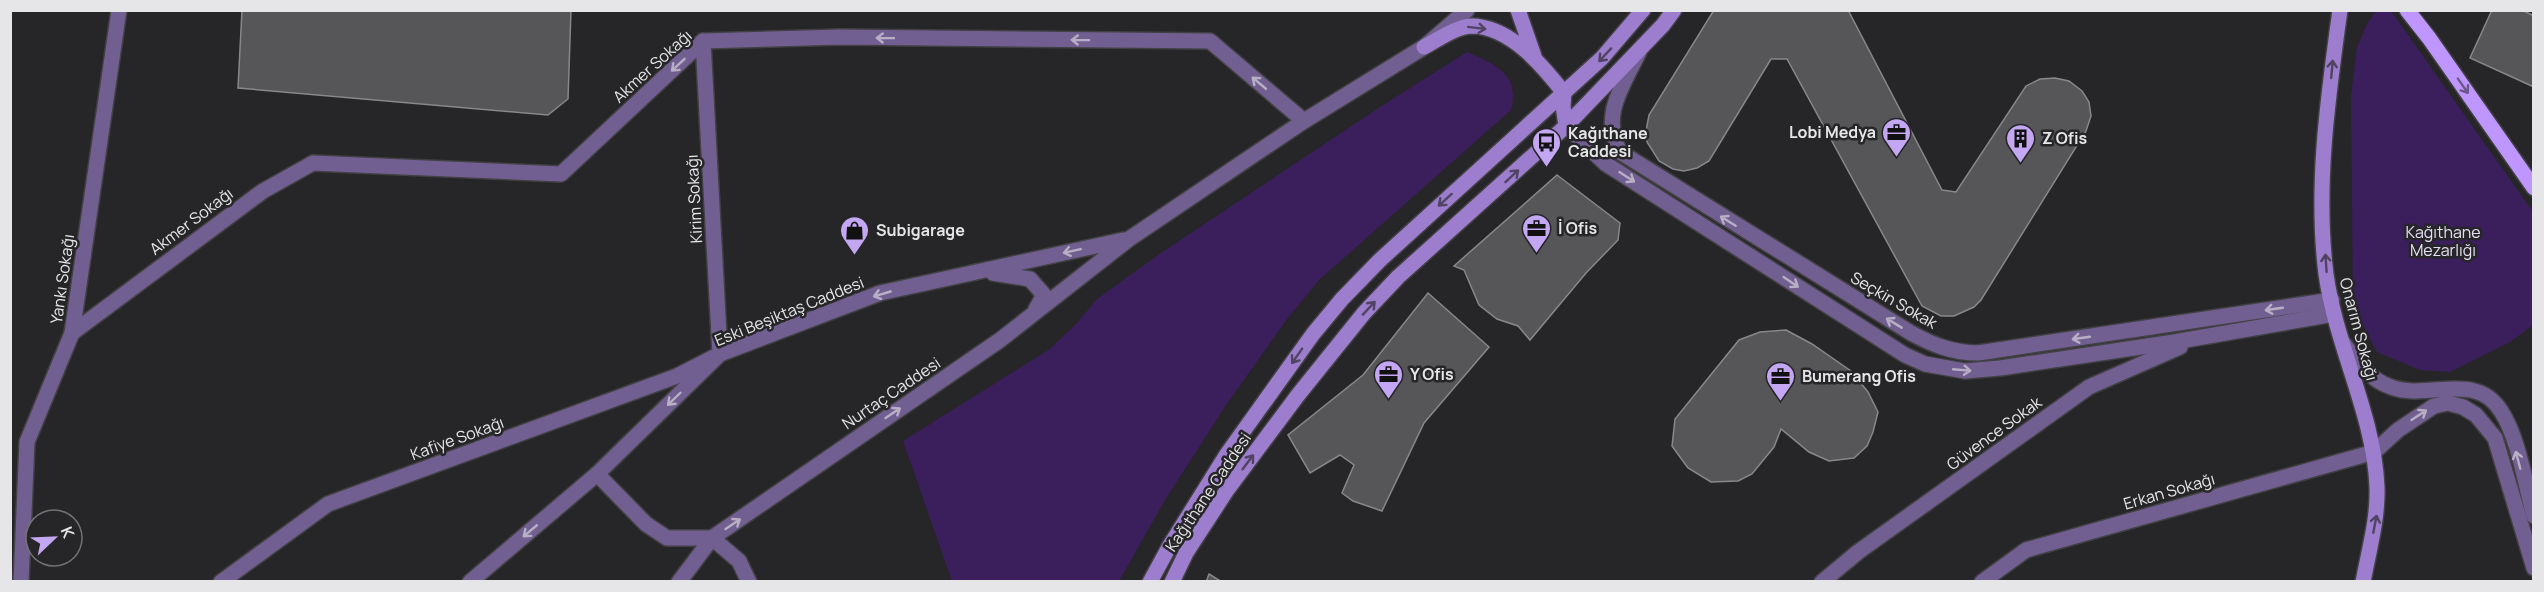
<svg xmlns="http://www.w3.org/2000/svg" width="2544" height="592" font-family="Manrope,sans-serif">
  <style>
    .green { fill: #3b1f5d }
    .building { fill: #565558; stroke: #88878a; stroke-width: 1.5 }
    .lines { fill: none; stroke-linecap: round; stroke-linejoin: round }
    .minor-casing { stroke: #414043; stroke-width: 18 }
    .tertiary-casing { stroke: #414043; stroke-width: 18 }
    .secondary-casing { stroke: #414043; stroke-width: 18 }
    .primary-casing { stroke: #414043; stroke-width: 18 }
    .minor { stroke: #725f91; stroke-width: 15 }
    .tertiary { stroke: #725f91; stroke-width: 15 }
    .secondary { stroke: #9d7dce; stroke-width: 15 }
    .primary { stroke: #bf95fe; stroke-width: 15 }
    .oneway { stroke: #504462 }
    .oneway2 { stroke: #b8afc5 }
    .oneway3 { stroke: #6b5788 }
    .labels { text-anchor: middle; dominant-baseline: central; stroke-width: 5; stroke-linejoin: round; paint-order: stroke }
    .street-label { font-size: 16px; fill: #e6e5e7; stroke: #262528 }
    .poi-label { font-size: 16px; font-weight: bold; fill: #e6e5e7; stroke: #262528; text-anchor: start }
    .park-label { font-size: 16px; fill: #e5def3; stroke: #262528 }
  </style>
  <rect width="100%" height="100%" fill="#262528"/>
  <g class="green">
    <polygon points="2376,11 2391,11 2533,212 2533,325 2510,342 2450,372 2420,370 2377,352 2353,304 2351,96 2357,47 2367,24"/>
    <path d="M1467 52C1496 65 1520 74 1511 110L1319 280 1287 319 1226 405 1165 500 1119 581H952L903 441 1050 349 1077 323 1097 299 1161 253 1377 109Z"/>
  </g>
  <g class="building">
    <polygon points="242,10 571,10 568,99 548,115 238,88"/>
    <polygon points="1714,10 1848,10 1942,190 1956,192 2026,86 2040,79 2055,78 2069,81 2082,91 2089,102 2091,116 2086,131 1981,300 1974,307 1954,316 1941,316 1922,306 1787,59 1771,59 1709,161 1697,168 1684,171 1673,169 1659,161 1647,142 1646,131 1649,115"/>
    <polygon points="2492,10 2522,10 2534,16 2534,87 2470,58"/>
    <polygon points="1557,175 1620,223 1618,240 1586,273 1530,340 1518,326 1497,319 1479,305 1464,270 1454,266"/>
    <polygon points="1428,293 1489,347 1424,423 1382,511 1353,501 1342,493 1354,465 1340,455 1310,473 1288,435 1363,375"/>
    <polygon points="1786,330 1812,344 1851,371 1868,392 1878,412 1873,432 1867,446 1854,458 1829,461 1809,452 1781,429 1774,447 1752,474 1738,481 1711,482 1688,468 1672,446 1675,419 1739,340 1760,332"/>
    <polygon points="1209,574 1222,582 1206,582"/>
  </g>
  <g class="lines">
    <defs>
      <g id="minor">
        <path d="M1639 52C1623 86 1600 115 1620 152L1911 333C1933 345 1953 353 1978 353L2332 300"/>
        <polyline points="1566,126 1606,164 1905,355 1925,364 1965,371 2000,368 2174,342 2334,314"/>
        <polyline points="72,333 263,191 313,163 561,174 703,41 840,37 1210,41 1304,121"/>
        <path d="M2344 344C2356 361 2370 380 2391 387 2428 401 2475 370 2501 411 2519 439 2525 484 2534 516"/>
        <polyline points="597,474 646,524 667,538 712,538 739,561 749,582"/>
        <polyline points="21,582 27,442 72,333 119,10"/>
        <polyline points="221,582 328,504 677,376 720,354 703,41"/>
        <polyline points="1822,582 1858,552 2089,387 2180,347"/>
        <polyline points="1982,582 2026,550 2374,452 2398,430 2434,406 2448,403 2463,407 2476,415 2495,438 2534,568"/>
      </g>
      <g id="tertiary">
        <polyline points="993,273 1030,279 1044,295 1036,309"/>
        <polyline points="470,582 597,474 720,354 880,293 1123,240"/>
        <polyline points="679,582 712,538 1000,340 1129,239 1304,121 1424,47 1467,10"/>
      </g>
      <g id="secondary">
        <polyline points="1518,10 1534,56"/>
        <path d="M2340 10C2328 97 2315 187 2326 274 2336 347 2374 414 2377 487 2378 519 2369 550 2363 582"/>
        <path d="M1424 47C1438 40 1455 27 1471 26 1510 26 1543 66 1564 93L1563 106 1566 126"/>
        <polyline points="1150,582 1169,547 1227,454 1313,334 1342,299 1380,260 1602,58 1643,10"/>
        <polyline points="1172,582 1186,553 1227,490 1298,395 1364,313 1398,277 1566,126 1663,25 1674,10"/>
      </g>
      <polyline id="primary" points="2407,10 2429,38 2534,188"/>
    </defs>
    <use href="#minor" class="minor-casing"/>
    <use href="#tertiary" class="tertiary-casing"/>
    <use href="#secondary" class="secondary-casing"/>
    <use href="#primary" class="primary-casing"/>
    <use href="#minor" class="minor"/>
    <use href="#tertiary" class="tertiary"/>
    <use href="#secondary" class="secondary"/>
    <use href="#primary" class="primary"/>
  </g>
  <defs><path id="oneway-shaft" d="M-6 0H5M1.5-3L5.5 0L1.5 3" fill="none" stroke-width="1.6" stroke-linecap="round" stroke-linejoin="round" transform="scale(1.5)"/></defs>
  <g class="oneway">
    <use href="#oneway-shaft" transform="translate(1477 28) rotate(7)"/>
    <use href="#oneway-shaft" transform="translate(1605 55) rotate(133)"/>
    <use href="#oneway-shaft" transform="translate(2332 69) rotate(-85)"/>
    <use href="#oneway-shaft" transform="translate(1512 176) rotate(-43)"/>
    <use href="#oneway-shaft" transform="translate(1445 200) rotate(138)"/>
    <use href="#oneway-shaft" transform="translate(2326 263) rotate(-94)"/>
    <use href="#oneway-shaft" transform="translate(1369 308) rotate(-47)"/>
    <use href="#oneway-shaft" transform="translate(1297 356) rotate(125)"/>
    <use href="#oneway-shaft" transform="translate(1248 462) rotate(-53)"/>
    <use href="#oneway-shaft" transform="translate(2375 524) rotate(-79)"/>
  </g>
  <g class="oneway2">
    <use href="#oneway-shaft" transform="translate(885 38) rotate(-179)"/>
    <use href="#oneway-shaft" transform="translate(1080 40) rotate(-179)"/>
    <use href="#oneway-shaft" transform="translate(678 65) rotate(137)"/>
    <use href="#oneway-shaft" transform="translate(1259 83) rotate(-140)"/>
    <use href="#oneway-shaft" transform="translate(1627 177) rotate(33)"/>
    <use href="#oneway-shaft" transform="translate(1728 221) rotate(-148)"/>
    <use href="#oneway-shaft" transform="translate(1072 251) rotate(168)"/>
    <use href="#oneway-shaft" transform="translate(1791 282) rotate(34)"/>
    <use href="#oneway-shaft" transform="translate(882 294) rotate(164)"/>
    <use href="#oneway-shaft" transform="translate(2274 309) rotate(172)"/>
    <use href="#oneway-shaft" transform="translate(1894 323) rotate(-149)"/>
    <use href="#oneway-shaft" transform="translate(2081 338) rotate(172)"/>
    <use href="#oneway-shaft" transform="translate(1962 370) rotate(5)"/>
    <use href="#oneway-shaft" transform="translate(674 399) rotate(136)"/>
    <use href="#oneway-shaft" transform="translate(893 413) rotate(-34)"/>
    <use href="#oneway-shaft" transform="translate(2419 415) rotate(-33)"/>
    <use href="#oneway-shaft" transform="translate(2518 460) rotate(-105)"/>
    <use href="#oneway-shaft" transform="translate(733 524) rotate(-34)"/>
    <use href="#oneway-shaft" transform="translate(530 531) rotate(140)"/>
  </g>
  <use class="oneway3" href="#oneway-shaft" transform="translate(2463 86) rotate(55)"/>
  <defs>
    <symbol id="office-pin" viewBox="-11 -11 22 30"><path d="M0 17L-7.5 6A9.5 9.5 0 1 1 7.5 6Z" fill="#c3a7f2" stroke="#262528"/><path d="M-6-3h4V-5.5h4V-3h4V5H-6ZM-1-4.5V-3h2v-1.5ZM-6 0V1H6V0Z" fill="#111"/></symbol>
    <symbol id="building-pin" viewBox="-11 -11 22 30"><path d="M0 17L-7.5 6A9.5 9.5 0 1 1 7.5 6Z" fill="#c3a7f2" stroke="#262528"/><path d="M-4-6H4V6H1V3H-1V6H-4ZM-2.5-4.3h1.7v1.8h-1.7ZM.8-4.3h1.7v1.8H.8ZM-2.5-1h1.7V.8h-1.7ZM.8-1h1.7V.8H.8Z" fill="#111"/></symbol>
    <symbol id="bus-pin" viewBox="-11 -11 22 30"><path d="M0 17L-7.5 6A9.5 9.5 0 1 1 7.5 6Z" fill="#c3a7f2" stroke="#262528"/><path d="M-5-6H5V4H4V6H2V4H-2V6H-4V4H-5ZM-3.5-4V0h7V-4ZM-3.5 1.2v1.5H-2V1.2ZM2 1.2v1.5H3.5V1.2Z" fill="#111"/></symbol>
    <symbol id="shop-pin" viewBox="-11 -11 22 30"><path d="M0 17L-7.5 6A9.5 9.5 0 1 1 7.5 6Z" fill="#c3a7f2" stroke="#262528"/><path d="M-5-2.5h2.3a2.7 3.5 0 0 1 5.4 0H5L5.5 6h-11ZM-1.5-2.5h3a1.5 2.3 0 0 0-3 0Z" fill="#111"/></symbol>
  </defs>
  <g fill-rule="evenodd">
    <use href="#office-pin" x="1880" y="116" width="33" height="45"/>
    <use href="#building-pin" x="2004" y="122" width="33" height="45"/>
    <use href="#bus-pin" x="1530" y="126" width="33" height="45"/>
    <use href="#office-pin" x="1520" y="212" width="33" height="45"/>
    <use href="#shop-pin" x="838" y="214" width="33" height="45"/>
    <use href="#office-pin" x="1372" y="358" width="33" height="45"/>
    <use href="#office-pin" x="1764" y="360" width="33" height="45"/>
  </g>
  <g class="labels">
    <g class="street-label">
      <text transform="translate(652 66) rotate(-42)">Akmer Sokağı</text>
      <text transform="translate(694 199) rotate(-93)">Kirim Sokağı</text>
      <text transform="translate(191 221) rotate(-37)">Akmer Sokağı</text>
      <text transform="translate(62 279) rotate(-82)">Yankı Sokağı</text>
      <text transform="translate(1894 300) rotate(30)">Seçkin Sokak</text>
      <text transform="translate(789 311) rotate(-22)">Eski Beşiktaş Caddesi</text>
      <text transform="translate(2359 329) rotate(75)">Onarım Sokağı</text>
      <text transform="translate(891 393) rotate(-34)">Nurtaç Caddesi</text>
      <text transform="translate(1994 433) rotate(-36)">Güvence Sokak</text>
      <text transform="translate(457 438) rotate(-20)">Kafiye Sokağı</text>
      <text transform="translate(2169 491) rotate(-16)">Erkan Sokağı</text>
      <text transform="translate(1208 492) rotate(-56)">Kağıthane Caddesi</text>
    </g>
    <g class="poi-label">
      <text x="1876" y="132" text-anchor="end">Lobi Medya</text>
      <text x="1568" y="133">Kağıthane<tspan x="1568" dy="18">Caddesi</tspan></text>
      <text x="2042" y="138">Z Ofis</text>
      <text x="1558" y="228">İ Ofis</text>
      <text x="876" y="230">Subigarage</text>
      <text x="1410" y="374">Y Ofis</text>
      <text x="1802" y="376">Bumerang Ofis</text>
    </g>
    <g class="park-label">
      <text x="2443" y="232">Kağıthane<tspan x="2443" dy="18">Mezarlığı</tspan></text>
    </g>
  </g>
  <rect width="2544" height="592" fill="none" stroke="#e6e5e7" stroke-width="24"/>
  <g transform="translate(54 538) rotate(67)"><circle r="28" fill="#262528" stroke="#737274" stroke-width="1.5"/>
  <path d="M0-4.5L10 22L0 15L-10 22Z" fill="#c3a7f2"/>
  <text y="-9" font-size="16" font-weight="bold" text-anchor="middle" fill="#e6e5e7">K</text>
  </g>
</svg>
